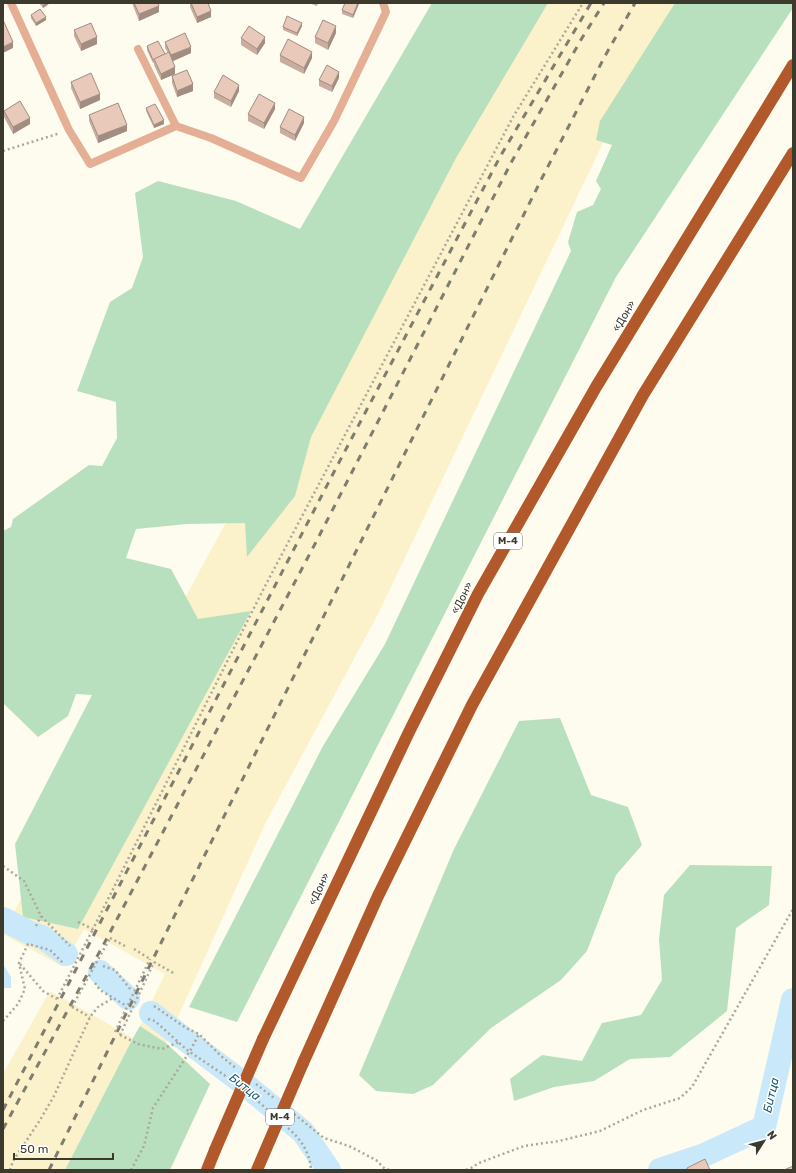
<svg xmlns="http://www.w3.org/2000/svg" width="796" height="1173" font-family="Rubik,sans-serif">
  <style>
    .built { fill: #fbf1ca }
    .green { fill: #b9e0be }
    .water { fill: #c9e9fa }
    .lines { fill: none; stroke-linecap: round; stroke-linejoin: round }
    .river { stroke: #c9e9fa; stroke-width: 24 }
    .path { stroke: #aaa79b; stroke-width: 2.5; stroke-dasharray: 2 3; stroke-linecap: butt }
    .service { stroke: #e5af96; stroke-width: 8 }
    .motorway { stroke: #b2592b; stroke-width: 12 }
    .rail { stroke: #7f7c70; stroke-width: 3; stroke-dasharray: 7 7; stroke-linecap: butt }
    .path-bridge { stroke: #aaa79b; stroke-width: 2.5; stroke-dasharray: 2 3; stroke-linecap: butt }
    .motorway-bridge { stroke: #b2592b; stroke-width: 12 }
    .wall { fill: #c8ada0 }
    .shaded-wall { fill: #a28d82 }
    .building { fill: #e8c9ba; stroke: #a28d82 }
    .labels { text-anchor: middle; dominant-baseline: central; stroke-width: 3; stroke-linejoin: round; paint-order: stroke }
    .shield { fill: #fff; stroke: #76746c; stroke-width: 1 }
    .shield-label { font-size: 10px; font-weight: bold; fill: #3c392d }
    .street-label { font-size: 11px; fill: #3c392d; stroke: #fff }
    .water-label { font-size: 12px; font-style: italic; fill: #195c78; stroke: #fff }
  </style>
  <rect width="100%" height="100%" fill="#fefbef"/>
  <g class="built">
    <polygon points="508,3 684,3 632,82 378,614 266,822 166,1043 140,1026 165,974 84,929 63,967 3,934 3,932 442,126"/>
    <polygon points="50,991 133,1038 65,1170 3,1170 3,1074"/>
  </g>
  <g class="green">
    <polygon points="432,3 548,3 456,158 311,437 295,496 247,557 245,523 187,524 136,529 126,558 171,569 198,619 251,611 78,929 23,917 15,844 92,695 76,694 68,716 38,737 3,703 3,531 11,527 13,519 89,465 102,466 117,438 116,402 77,391 110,302 132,288 143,257 135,193 158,181 236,201 300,229"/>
    <polygon points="675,3 793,3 793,8 616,277 237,1022 189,1007 323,746 385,644 571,251 568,242 577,212 593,205 601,189 596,181 612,145 596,140 600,121"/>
    <polygon points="560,718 591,795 628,807 642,845 616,875 587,951 561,980 491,1028 433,1085 413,1094 376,1091 359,1075 454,849 519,721"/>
    <polygon points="690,865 772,866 769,905 736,928 727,1011 670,1057 630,1059 594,1081 554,1087 514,1101 510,1079 542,1055 582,1061 602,1023 641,1015 662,980 659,939 664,895"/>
    <polygon points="140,1026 166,1043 210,1084 170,1170 65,1170 133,1038"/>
  </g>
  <polygon class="water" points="3,964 11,977 11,988 3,988"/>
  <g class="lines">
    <g class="river">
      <polyline points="3,919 28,932 42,937 66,954"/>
      <polyline points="100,972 128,998"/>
      <polyline points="151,1013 182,1037 243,1083 303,1132 329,1170"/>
      <polyline points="660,1170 702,1156 764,1127 793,1000"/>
    </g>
    <g class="path">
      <polyline points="3,151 60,133"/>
      <polyline points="3,866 24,881 41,916 70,946"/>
      <polyline points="78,922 93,929 263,590 513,117 583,3"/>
      <polyline points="36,926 41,916"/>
      <polyline points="110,938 125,946"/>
      <polyline points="134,949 150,959"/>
      <polyline points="154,962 175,974"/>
      <polyline points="20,964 43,991 57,999"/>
      <polyline points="103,966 115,970 131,990"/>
      <polyline points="95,983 100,990 125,1005"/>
      <polyline points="154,1006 186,1028 199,1034 221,1056 237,1069"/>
      <polyline points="72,1007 90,1017"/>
      <polyline points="148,1019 155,1021 187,1050 233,1081"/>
      <polyline points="3,1021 18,1004 25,989 19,963 28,944 50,950 63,963"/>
      <polyline points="120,1035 138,1044 162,1049 179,1042"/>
      <polyline points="256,1084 274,1098"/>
      <polyline points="251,1095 270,1112"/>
      <polyline points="294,1114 324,1138 349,1146 376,1160 385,1169 391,1170"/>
      <path d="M288 1128C301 1139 310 1153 311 1170"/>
      <polyline points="10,1170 13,1161 40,1120 54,1096 90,1017 98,1007 113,998"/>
      <polyline points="131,1170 144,1146 153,1108 190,1051 199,1034"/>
      <polyline points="466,1170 471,1168 479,1163 524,1146 559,1141 600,1131 643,1110 680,1098 692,1087 793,909"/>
    </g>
    <g class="service">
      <polyline points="11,3 69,130 90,164 176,126 211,138 301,178 334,121 386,12 383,3"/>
      <polyline points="138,49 176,126"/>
    </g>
    <g class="motorway">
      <polyline points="263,1039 409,732 478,594 596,387 793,65"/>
      <polyline points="303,1063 378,896 472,705 643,395 793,153"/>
      <polyline points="207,1170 215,1150"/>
    </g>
    <g class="rail">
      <polyline points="3,1110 335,470 501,155 591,3"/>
      <polyline points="3,1129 106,940 316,542 512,161 582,38 604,3"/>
      <polyline points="49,1170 150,965 542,178 605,56 635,3"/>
    </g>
    <g class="path-bridge">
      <polyline points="57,999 93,929"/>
      <polyline points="72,1007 110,938"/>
      <polyline points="115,1032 150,959"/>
      <polyline points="120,1035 154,962"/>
    </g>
    <g class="motorway-bridge">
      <polyline points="215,1150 263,1039"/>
      <polyline points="257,1170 303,1063"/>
    </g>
  </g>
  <g class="wall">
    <polygon points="40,3 50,3 43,8 40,4"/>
    <polygon points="132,3 158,3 159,12 139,21"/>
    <polygon points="190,3 208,3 211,17 197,23 190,7"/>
    <polygon points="309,3 318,3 317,6"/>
    <polygon points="359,3 353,18 342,14 342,10"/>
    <polygon points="31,15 46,20 36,26 31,18"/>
    <polygon points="302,26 297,36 283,30 283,27"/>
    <polygon points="74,30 97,44 81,51 74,36"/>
    <polygon points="336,33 328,50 315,43 315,37"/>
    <polygon points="241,38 265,43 257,55 241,45"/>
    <polygon points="165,42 191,53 173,61 175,74 161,80 154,65 154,63 153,63 147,50 147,46 165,54 168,53 165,48"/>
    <polygon points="280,55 312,58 304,74 280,62"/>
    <polygon points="172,76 193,91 177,97 172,83"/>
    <polygon points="339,78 332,92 319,86 319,80"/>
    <polygon points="71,82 100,100 80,109 71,88"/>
    <polygon points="239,91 231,107 214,98 214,92"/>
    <polygon points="146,108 164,124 154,128 146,111"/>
    <polygon points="275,109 264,129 248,121 248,114"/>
    <polygon points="4,111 30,124 13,134 4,117"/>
    <polygon points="89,115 127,131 98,143 89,121"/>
    <polygon points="304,123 295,141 280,133 280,127"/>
  </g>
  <g class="shaded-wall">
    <polygon points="45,3 50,3 43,8 43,5"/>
    <polygon points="358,3 359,3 359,4 353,18 353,15"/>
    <polygon points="159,6 159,12 139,21 139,14"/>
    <polygon points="211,11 211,17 197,23 197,17"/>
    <polygon points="46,17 46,20 36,26 36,23"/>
    <polygon points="302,23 302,26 297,36 297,33"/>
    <polygon points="336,26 336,33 328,50 328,43"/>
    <polygon points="97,37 97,44 81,51 81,44"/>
    <polygon points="265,37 265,43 257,55 257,49"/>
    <polygon points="13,42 13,48 3,53 3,47"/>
    <polygon points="191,47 191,53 171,62 171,55"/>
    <polygon points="312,52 312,58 304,74 304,68"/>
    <polygon points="175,67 175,74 161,80 161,74"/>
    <polygon points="339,72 339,78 332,92 332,86"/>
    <polygon points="193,84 193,91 177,97 177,91"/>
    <polygon points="239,85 239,91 231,107 231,101"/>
    <polygon points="100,94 100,100 80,109 80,102"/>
    <polygon points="275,103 275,109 264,129 264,123"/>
    <polygon points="304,117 304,123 295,141 295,135"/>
    <polygon points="30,118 30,124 13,134 13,127"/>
    <polygon points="164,120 164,124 154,128 154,125"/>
    <polygon points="127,125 127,131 98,143 98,136"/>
  </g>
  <g class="building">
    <polygon points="134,3 158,3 159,6 139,14"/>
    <polygon points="191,3 208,3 211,11 197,17"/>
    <polygon points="345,3 358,3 353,15 342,10"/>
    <polygon points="40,9 46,17 36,23 31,15"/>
    <polygon points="287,16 302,23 297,33 283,27"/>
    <polygon points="3,20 13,42 3,47"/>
    <polygon points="323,20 336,26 328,43 315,37"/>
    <polygon points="91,23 97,37 81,44 74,30"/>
    <polygon points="249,26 265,37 257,49 241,38"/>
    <polygon points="185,33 191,47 171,55 165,42"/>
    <polygon points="288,39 312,52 304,68 280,55"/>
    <polygon points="158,41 165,54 153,60 147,46"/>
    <polygon points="169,52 175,67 161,74 154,59"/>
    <polygon points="327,65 339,72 332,86 319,80"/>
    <polygon points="187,70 193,84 177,91 172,76"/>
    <polygon points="91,73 100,94 80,102 71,82"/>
    <polygon points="223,75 239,85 231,101 214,92"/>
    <polygon points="259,94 275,103 264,123 248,114"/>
    <polygon points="20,101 30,118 13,127 4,111"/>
    <polygon points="118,103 127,125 98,136 89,115"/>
    <polygon points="155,104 164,120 154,125 146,108"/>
    <polygon points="289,109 304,117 295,135 280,127"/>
    <polygon points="705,1159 710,1170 687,1170 687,1168"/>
    <polygon points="793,1166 793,1170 784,1170"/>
  </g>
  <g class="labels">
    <g class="shield">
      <rect x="494" y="533" width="28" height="16" rx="3"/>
      <rect x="266" y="1109" width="28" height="16" rx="3"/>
    </g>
    <g class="shield-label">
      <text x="508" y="541">М-4</text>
      <text x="280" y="1117">М-4</text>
    </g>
    <g class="street-label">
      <text transform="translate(624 316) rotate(-59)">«Дон»</text>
      <text transform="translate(462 598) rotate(-63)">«Дон»</text>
      <text transform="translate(319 889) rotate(-64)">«Дон»</text>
    </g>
    <g class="water-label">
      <text transform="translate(245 1087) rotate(38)">Битца</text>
      <text transform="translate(771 1095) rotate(-77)">Битца</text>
    </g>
  </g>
  <rect width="796" height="1173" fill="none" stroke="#3c392d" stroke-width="8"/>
  <g transform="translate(764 1141) rotate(54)" stroke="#ffffff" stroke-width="3" paint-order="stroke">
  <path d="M0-3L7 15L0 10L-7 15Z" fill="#3c392d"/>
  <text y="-6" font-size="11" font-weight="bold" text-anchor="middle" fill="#3c392d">N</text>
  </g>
  <path d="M14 1153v6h99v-6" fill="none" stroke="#3c392d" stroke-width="2"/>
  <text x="20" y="1153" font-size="12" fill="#3c392d" stroke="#ffffff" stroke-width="3" paint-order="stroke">50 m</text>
</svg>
